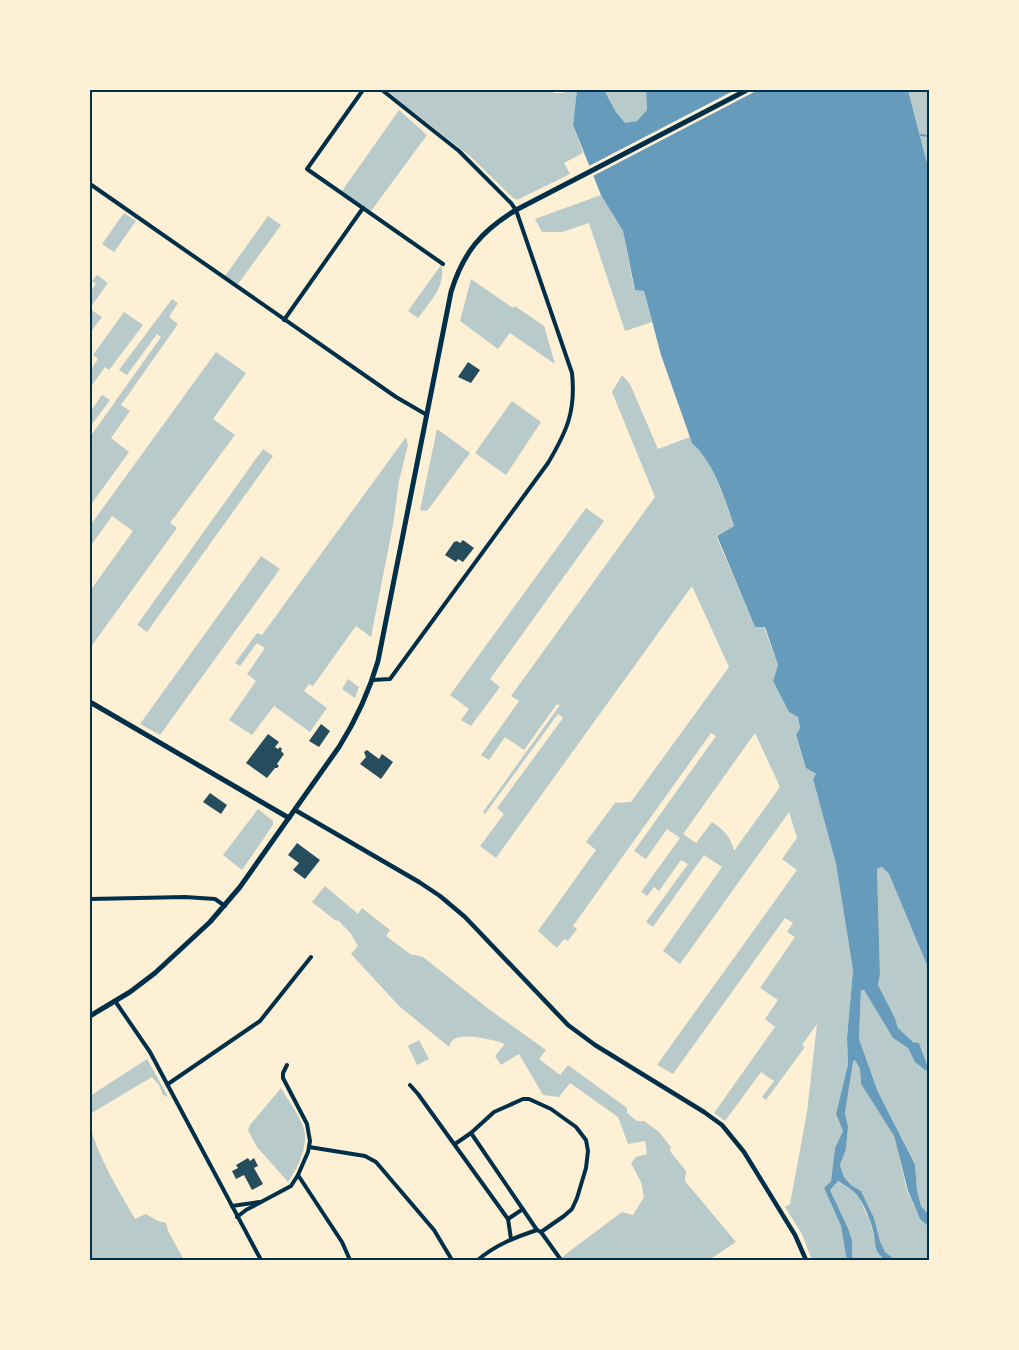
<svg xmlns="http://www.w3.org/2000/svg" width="1019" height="1350" font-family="'Varela Round',sans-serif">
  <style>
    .green { fill: #b9caca; fill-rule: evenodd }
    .water { fill: #669bbc }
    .pier { fill: #fdf0d5 }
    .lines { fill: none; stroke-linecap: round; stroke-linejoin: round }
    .stream { stroke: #669bbc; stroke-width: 2 }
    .building { fill: #264d5e }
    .minor { stroke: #003049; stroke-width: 4 }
    .tertiary { stroke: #003049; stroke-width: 4.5 }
    .secondary { stroke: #003049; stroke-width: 5 }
    .neatline { fill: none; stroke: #003049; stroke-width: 2 }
  </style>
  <rect width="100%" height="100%" fill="#fdf0d5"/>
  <g class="green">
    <polygon points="385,90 551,90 554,93 564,93 564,90 577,90 573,125 583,153 564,163 570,174 517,200 512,197 470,156"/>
    <polygon points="604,90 646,90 647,110 637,121 625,124 616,112"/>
    <polygon points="908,90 929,90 929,171"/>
    <polygon points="399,110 427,135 371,211 342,191"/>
    <polygon points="601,195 623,231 634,289 644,291 652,322 625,331 589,223 562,232 542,232 535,219"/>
    <polygon points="124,213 136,221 114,252 102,244"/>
    <polygon points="268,216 281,225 238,284 225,276"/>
    <path d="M441 265C447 285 429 303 418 318L408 311Z"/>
    <polygon points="97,275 108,283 90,308 90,292 96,284 92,281"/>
    <polygon points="471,279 513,308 515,306 544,326 555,364 510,333 498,349 460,321"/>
    <polygon points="172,299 178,303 169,317 178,324 121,405 130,411 111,438 129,452 90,506 90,437 161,337 157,334 127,375 119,370"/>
    <polygon points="90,309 102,317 90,333"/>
    <polygon points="124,312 143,325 109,370 105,367 90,388 90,371 98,359 93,355"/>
    <polygon points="216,352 246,373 213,419 235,435 170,523 177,528 90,648 90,591 133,531 112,516 90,547 90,522 92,523"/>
    <path d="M622 375 630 384 658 449 690 437C692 444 698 446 702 452 716 475 726 501 734 526L716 536 755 627H764L778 665 773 681 789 712 798 717 800 728 796 736 806 768 816 774 813 779 836 864 853 970 847 1038 848 1064 836 1114 843 1131 835 1148 831 1181 824 1188 841 1226 846 1256 848 1260H812L802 1234 785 1207 790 1204 807 1112 817 1024 802 1045 805 1047 766 1100 762 1097 774 1081 761 1072 725 1121 714 1113 775 1027 765 1019 778 1000 760 988 795 937 787 932 793 923 785 918 673 1074 657 1065 797 870 782 859 797 838 789 812 680 964 663 951 722 867 704 855 653 927 646 922 688 864 681 860 659 891 654 887 647 896 641 892 680 838 667 829 646 859 634 851 716 736 711 733 573 926 577 929 568 941 564 939 557 948 538 931 596 850 586 842 615 803 631 802 729 667 692 586 496 858 480 846 504 814 497 808 563 718 558 714 485 814 483 812 560 705 557 704 524 750 505 737 489 760 481 755 519 701 511 696 655 497 612 392ZM755 733 780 787 734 851C731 837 724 830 712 822L696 843 683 834Z"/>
    <polygon points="102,395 110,400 90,427 90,412"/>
    <polygon points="512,401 541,422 506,475 475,453"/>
    <polygon points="437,429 470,453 427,511 420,510"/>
    <polygon points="406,437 408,445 399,481 393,525 371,637 356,626 313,686 309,684 304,691 327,708 310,732 274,706 252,735 229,720 256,681 247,674 265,648 257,643 240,666 235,663 257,633 262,635"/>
    <polygon points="263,449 273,456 147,632 137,625"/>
    <polygon points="586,508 604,521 490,679 500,687 471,726 461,720 469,709 450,695"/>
    <polygon points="261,556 280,569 160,735 140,724"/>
    <polygon points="348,679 359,687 355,698 342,689"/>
    <polygon points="258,809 273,821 273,825 242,870 223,855"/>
    <polygon points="882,867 889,874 929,970 929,1067 927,1065 919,1043 913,1042 898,1028 895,1018 878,985 880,973 877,869"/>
    <path d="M325 886 358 914 362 908 390 930 386 936 410 954 423 957 490 1010 546 1050 539 1059 560 1075 568 1065 627 1108V1113L637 1121H644L659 1132 671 1147 670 1151 686 1171 685 1181 736 1242 709 1260H564L562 1257 622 1212 633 1215 644 1197 641 1182 631 1163 636 1157 647 1154 645 1141 628 1144 618 1117 570 1083 559 1097 543 1095 519 1054 501 1065 495 1056 505 1044C494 1040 462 1032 453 1040 451 1041 450 1045 449 1047L399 1006 351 954 358 946 351 934 338 920 336 921 312 902Z"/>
    <polygon points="861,990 864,990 893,1038 908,1048 915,1062 925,1070 929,1070 929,1215 921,1206 917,1190 915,1163 878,1092 859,1039"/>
    <polygon points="419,1040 429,1059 417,1065 408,1046"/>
    <polygon points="147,1059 168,1097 163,1095 159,1085 152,1077 90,1114 90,1096"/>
    <polygon points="855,1060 860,1069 861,1084 894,1136 907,1191 920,1219 929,1227 929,1260 895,1260 885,1253 880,1241 874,1218 861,1191 851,1185 844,1177 840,1165 846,1149 848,1127 845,1113 853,1062"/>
    <path d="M281 1088C288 1100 298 1113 303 1126 310 1143 298 1168 288 1182L257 1147 248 1130 250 1125Z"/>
    <path d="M90 1126C99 1159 118 1189 135 1219L146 1214 158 1221 166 1223 168 1231 184 1260H90Z"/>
    <polygon points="837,1181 855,1192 859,1198 869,1219 874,1236 875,1248 880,1255 886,1260 854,1260 852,1256 852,1240 848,1228 830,1190"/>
  </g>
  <path class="water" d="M577 90H604L616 112 625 123 637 121 647 110 646 90H908L929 171V970L889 874 882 867 877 869 880 974 878 985 895 1018 898 1028 913 1042 919 1043 929 1070H925L915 1062 908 1048 893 1038 864 990H861L859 1039 878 1092 915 1164 917 1190 921 1206 929 1215V1227L920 1219 908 1191 894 1136 861 1084 860 1069 855 1060 853 1062 845 1113 848 1127 846 1149 840 1165 844 1177 851 1185 861 1191 874 1218 880 1241 885 1252 895 1260C890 1260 885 1261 881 1256 874 1250 875 1243 874 1235 871 1222 866 1208 859 1198 855 1190 845 1186 838 1181L830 1190 848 1228 852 1240V1256L854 1260H848L846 1256 841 1226 824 1188 831 1181 835 1148 843 1131 836 1114 848 1064 847 1038 853 970 836 864 813 779 816 774 806 768 796 735 800 728 798 717 789 712 773 681 778 665 765 627H755L717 536 734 526C726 501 713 461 692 443L661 355 644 291 635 290 623 231 601 195 573 125Z"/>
  <polygon class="pier" points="735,90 758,90 591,177 587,167"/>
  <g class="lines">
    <polyline class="stream" points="921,135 929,136"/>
  </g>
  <g class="building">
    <polygon points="468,362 480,370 471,383 458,377"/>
    <polygon points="463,540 474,548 463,562 458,559 456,562 445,555 454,542 457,541 460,543"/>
    <polygon points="321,724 330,731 319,747 309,741"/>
    <polygon points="268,734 279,742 275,747 278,749 280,747 282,749 281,751 284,754 277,764 279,766 277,768 275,768 267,778 246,763"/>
    <polygon points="367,750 379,759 382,754 393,762 381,779 360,764 366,757 364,752"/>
    <polygon points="210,793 227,805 221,814 203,802"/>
    <polygon points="297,843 320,860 305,879 293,870 299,863 288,855"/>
    <polygon points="248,1158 250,1161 254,1158 258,1166 254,1168 263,1184 252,1190 244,1175 236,1179 232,1171 238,1168 236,1165"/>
  </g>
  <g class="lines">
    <g class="minor">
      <polyline points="363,90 307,169 443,264"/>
      <polyline points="90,184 396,397 427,415"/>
      <polyline points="284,320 363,208"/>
      <path d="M372 680 390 679 548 463C567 431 576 411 572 373L516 210 511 203 459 151 382 90"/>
      <polyline points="90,899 185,897 215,899 225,906"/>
      <polyline points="115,1001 150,1052 261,1260"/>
      <polyline points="168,1084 260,1021 311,957"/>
      <polyline points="410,1085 418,1094 508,1219 511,1239"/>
      <polyline points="471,1133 537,1230 541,1232 561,1260"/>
      <polyline points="455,1144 471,1133 494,1112 523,1099 529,1099 551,1109 576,1127 586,1140 588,1151 586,1168 577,1198 572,1209 564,1216 541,1232"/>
      <polyline points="309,1147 365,1156 376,1162 434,1230 452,1260"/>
      <polyline points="298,1175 342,1242 350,1260"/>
      <polyline points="232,1206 259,1202"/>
      <polyline points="237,1217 246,1210 291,1186 298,1175 308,1152 310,1141 307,1124 283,1078 283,1073 287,1065"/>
      <polyline points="508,1219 523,1209"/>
      <path d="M478 1260C495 1245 516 1237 537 1230"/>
    </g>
    <polyline class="tertiary" points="295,810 419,882 440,896 465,917 568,1025 595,1045 704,1112 722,1125 744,1152 795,1235 806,1260"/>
    <g class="secondary">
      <polyline points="90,702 289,818"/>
      <path d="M90 1016 130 992 155 973 210 922 240 887 339 747C356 720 369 692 378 661L451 292C463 253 481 231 516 210L747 90"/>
    </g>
  </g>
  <rect width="1019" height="1350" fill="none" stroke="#fdf0d5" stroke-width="182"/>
  <rect x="91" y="91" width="837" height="1168" class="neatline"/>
</svg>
